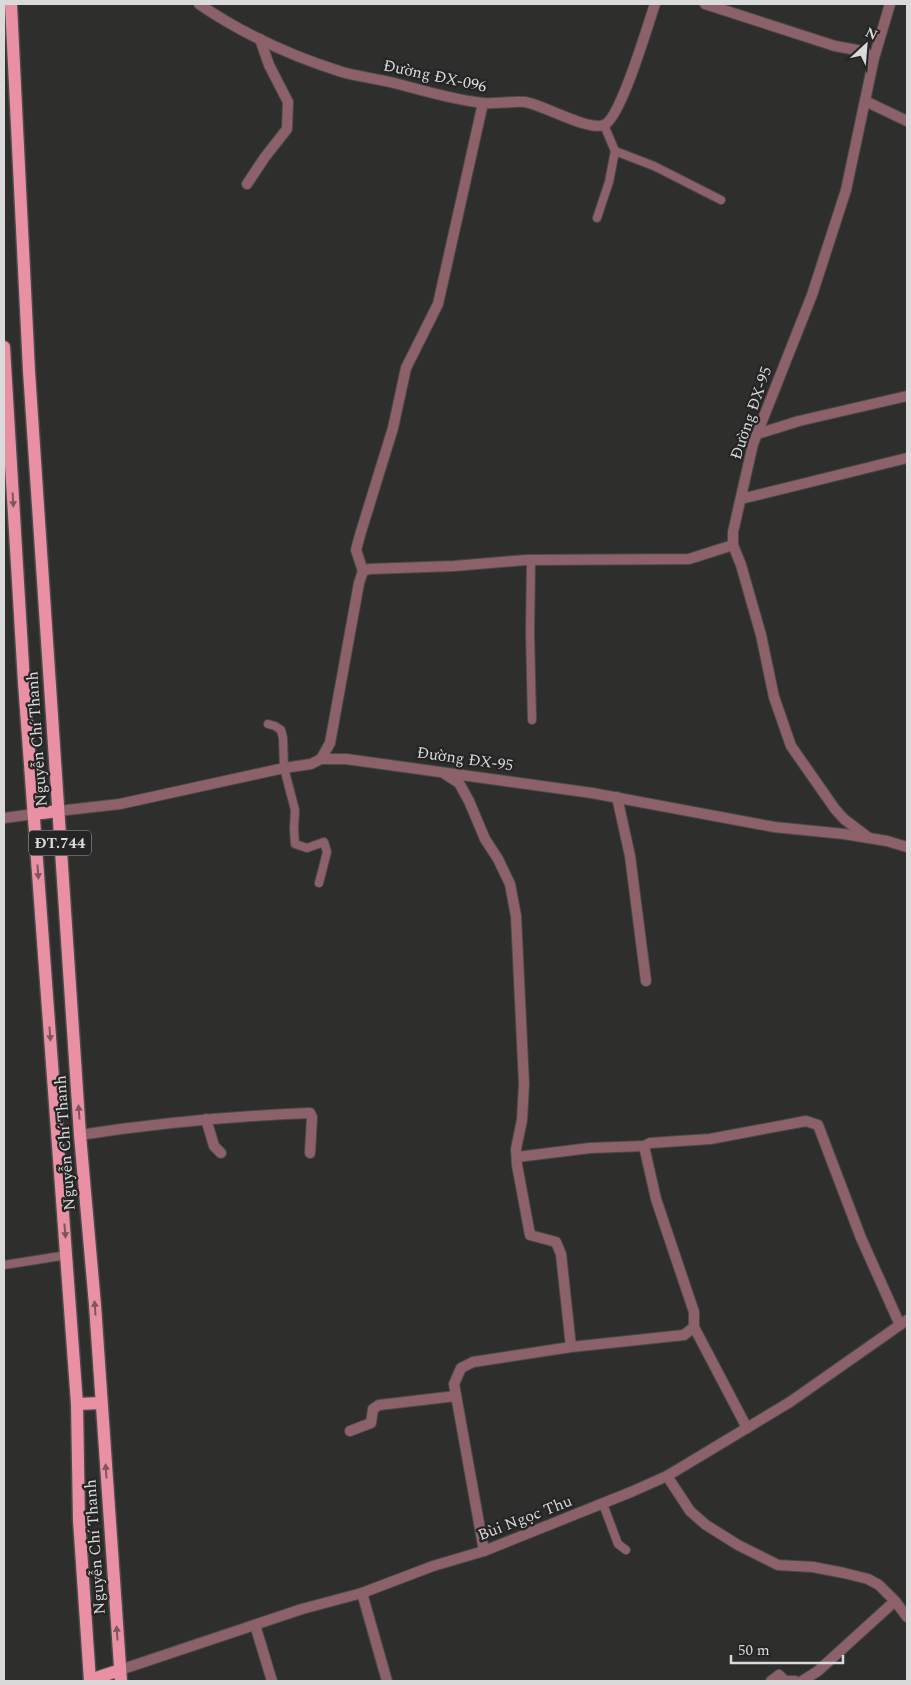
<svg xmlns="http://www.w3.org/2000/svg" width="911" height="1685" font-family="Spectral,serif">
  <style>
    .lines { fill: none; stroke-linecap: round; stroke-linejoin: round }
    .service-casing { stroke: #494a49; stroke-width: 10 }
    .minor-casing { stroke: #494a49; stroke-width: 12 }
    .primary-casing { stroke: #494a49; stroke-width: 15 }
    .service { stroke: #8c616a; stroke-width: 8 }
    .minor { stroke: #8c616a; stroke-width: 10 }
    .primary { stroke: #e990a5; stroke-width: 12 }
    .oneway { fill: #7d555e }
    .labels { text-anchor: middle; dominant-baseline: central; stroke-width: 4.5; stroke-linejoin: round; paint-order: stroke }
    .shield { fill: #242524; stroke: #a3a4a3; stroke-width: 1 }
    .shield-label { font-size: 15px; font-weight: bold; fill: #d9dad9 }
    .street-label { font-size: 16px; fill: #d9dad9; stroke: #242524 }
  </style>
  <rect width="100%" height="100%" fill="#2e2f2d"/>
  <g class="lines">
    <defs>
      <g id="service">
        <polyline points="615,151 654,166 721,200"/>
        <polyline points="597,218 609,182 615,151 604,125"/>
        <polyline points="531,560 530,633 532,720"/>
        <polyline points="268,724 275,726 281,730 283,738 284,768 295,810 294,829 295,844 307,848 324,842 327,852 319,883"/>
        <polyline points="4,1265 67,1255"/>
        <polyline points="603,1504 618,1544 626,1550"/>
      </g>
      <g id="minor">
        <path d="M199 4C243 34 291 56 342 72 360 77 379 79 398 84 425 91 454 100 483 103 497 104 511 101 525 102 544 105 587 131 604 125 621 118 648 24 655 4"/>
        <polyline points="705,4 835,46 862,51 874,58"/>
        <polyline points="865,101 907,121"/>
        <polyline points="247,184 265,157 287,129 288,102 269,65 260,39"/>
        <polyline points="757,434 799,421 907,396"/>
        <polyline points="741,499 907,458"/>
        <polyline points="363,571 356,550 360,535 393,428 406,368 438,304 483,103"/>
        <polyline points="321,759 330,743 359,583 363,571 369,569 454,566 526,560 689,559 733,545"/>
        <polyline points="445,774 459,783 469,801 485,839 498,859 510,884 516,916 524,1084 522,1120 516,1149 517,1165 530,1235 556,1242 561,1254 571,1347"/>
        <polyline points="617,797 630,856 646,981"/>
        <polyline points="58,811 120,804 284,768 311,764 321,759 346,759 592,793 774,827 844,834 887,841 907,847"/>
        <polyline points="4,818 34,814"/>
        <polyline points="869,838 844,819 835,809 791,746 774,697 761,635 741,565 733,545 733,532 753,444 812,295 846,190 874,58 890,4"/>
        <polyline points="206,1119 214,1146 221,1153"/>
        <path d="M80 1135C157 1123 233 1116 310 1113L312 1117 310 1153"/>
        <polyline points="517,1157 590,1148 644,1146"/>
        <polyline points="694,1327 747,1428"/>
        <polyline points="350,1431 371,1423 373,1409 379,1405 456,1396"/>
        <polyline points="667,1476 690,1511 706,1525 738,1545 778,1565 813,1567 844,1573 868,1579 879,1585 895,1601 907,1617"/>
        <polyline points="484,1551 454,1384 461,1368 473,1362 571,1347 684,1335 694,1327 694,1312 656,1199 644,1146 650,1143 710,1139 806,1121 818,1125 861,1238 900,1325"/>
        <polyline points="362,1593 387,1681"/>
        <polyline points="255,1625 272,1681"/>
        <polyline points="120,1670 302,1609 362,1593 433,1566 484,1551 631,1492 667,1476 790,1402 907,1320"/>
        <polyline points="771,1681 779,1675 785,1681 795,1681"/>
        <polyline points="802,1681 818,1671 895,1601"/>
      </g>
      <g id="primary">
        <polyline points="11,4 29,371 80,1135 95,1305 121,1681"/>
        <polyline points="4,347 24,683 77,1404 79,1520 90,1681"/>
        <polyline points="34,814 58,811"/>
        <polyline points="77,1404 101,1403"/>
        <polyline points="90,1680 120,1670"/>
      </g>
    </defs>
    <use href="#service" class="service-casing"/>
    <use href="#minor" class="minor-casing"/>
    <use href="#primary" class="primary-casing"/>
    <use href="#service" class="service"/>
    <use href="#minor" class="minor"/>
    <use href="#primary" class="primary"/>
  </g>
  <defs><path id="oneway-solid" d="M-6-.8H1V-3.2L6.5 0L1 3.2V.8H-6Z" transform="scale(1.25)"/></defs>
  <g class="oneway">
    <use href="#oneway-solid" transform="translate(13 500) rotate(87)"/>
    <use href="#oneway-solid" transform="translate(38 872) rotate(86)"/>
    <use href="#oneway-solid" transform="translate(50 1034) rotate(86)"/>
    <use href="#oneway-solid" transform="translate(79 1112) rotate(-94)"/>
    <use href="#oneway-solid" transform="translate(65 1231) rotate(85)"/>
    <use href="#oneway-solid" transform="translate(95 1308) rotate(-94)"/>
    <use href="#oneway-solid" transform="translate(106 1471) rotate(-94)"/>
    <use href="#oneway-solid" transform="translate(117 1633) rotate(-94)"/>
  </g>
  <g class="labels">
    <rect class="shield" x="29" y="830.5" width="62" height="25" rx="4"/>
    <g class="shield-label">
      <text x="60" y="843">ĐT.744</text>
    </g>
    <g class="street-label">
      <text transform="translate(435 76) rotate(12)">Đường ĐX-096</text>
      <text transform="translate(751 413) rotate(-71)">Đường ĐX-95</text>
      <text transform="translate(37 739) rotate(-94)">Nguyễn Chí Thanh</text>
      <text transform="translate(465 759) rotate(8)">Đường ĐX-95</text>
      <text transform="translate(65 1143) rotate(-94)">Nguyễn Chí Thanh</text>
      <text transform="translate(525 1518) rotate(-21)">Bùi Ngọc Thu</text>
      <text transform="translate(95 1547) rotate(-94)">Nguyễn Chí Thanh</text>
    </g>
  </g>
  <rect width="911" height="1685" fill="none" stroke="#d9dad9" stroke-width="10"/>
  <g transform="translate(866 45) rotate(26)" stroke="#242524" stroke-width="4" paint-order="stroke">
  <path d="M0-4L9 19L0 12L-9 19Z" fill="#d9dad9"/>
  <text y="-8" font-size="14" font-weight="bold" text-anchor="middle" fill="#d9dad9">N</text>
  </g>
  <path d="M731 1655v8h112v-8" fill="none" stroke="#d9dad9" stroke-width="2.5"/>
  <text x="738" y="1655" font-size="15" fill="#d9dad9" stroke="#242524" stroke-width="4" paint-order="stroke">50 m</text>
</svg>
